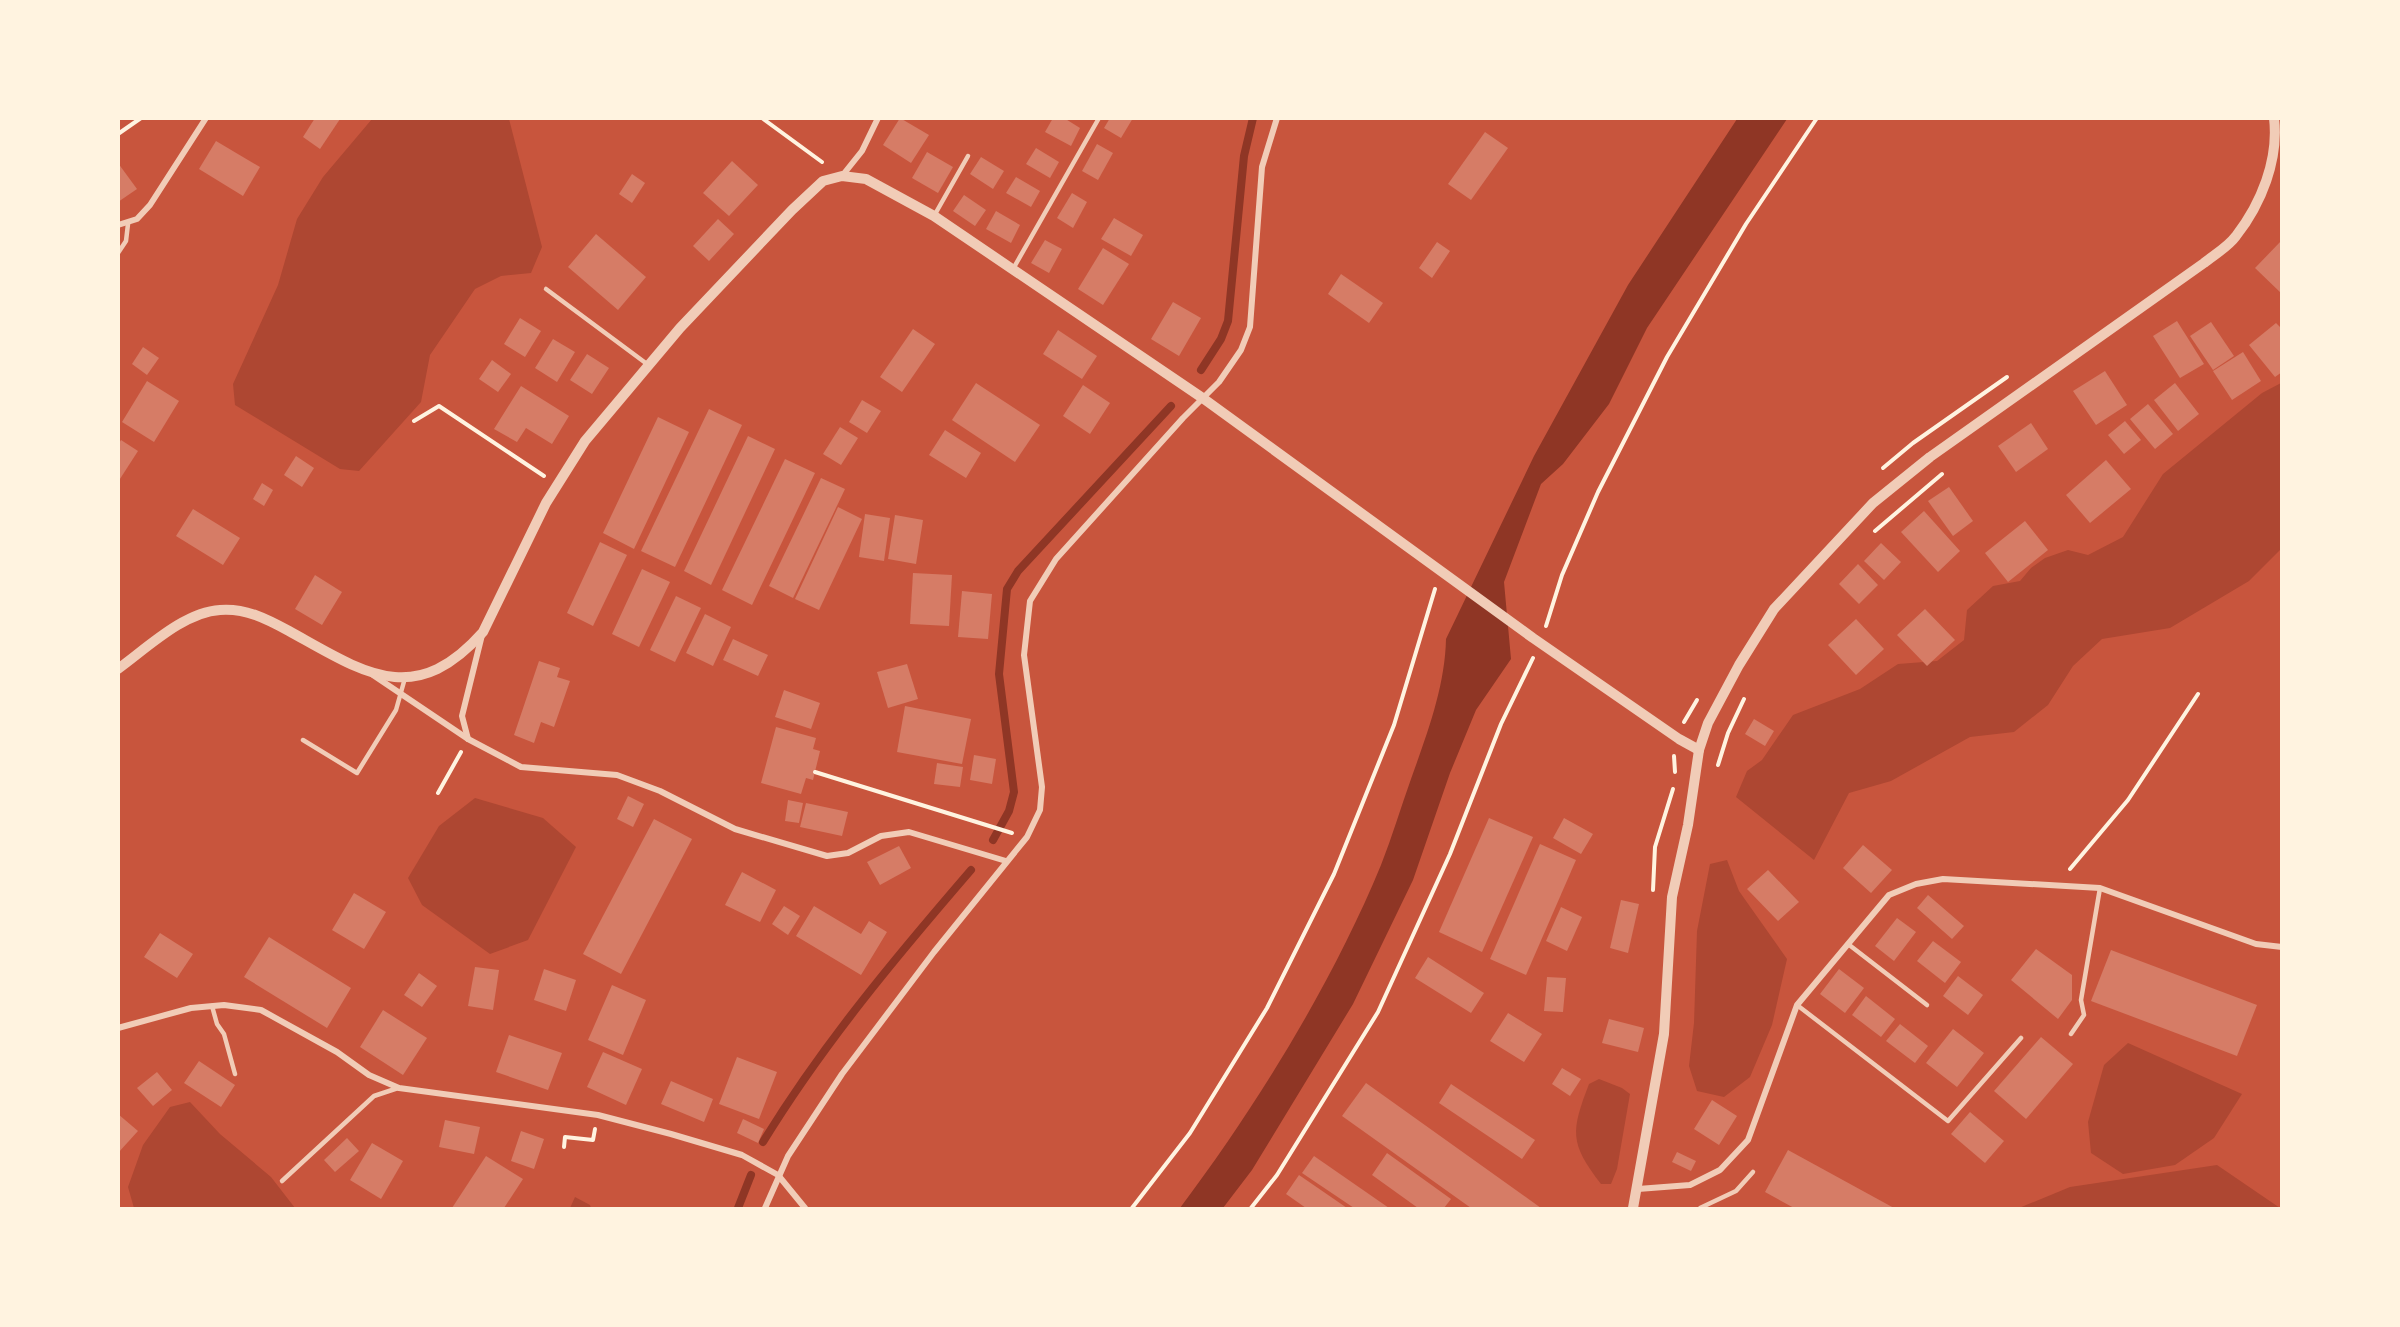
<svg xmlns="http://www.w3.org/2000/svg" width="2400" height="1327" font-family="Commissioner,sans-serif">
  <style>
    .green { fill: #ae4732 }
    .water { fill: #8f3625 }
    .lines { fill: none; stroke-linecap: round; stroke-linejoin: round }
    .stream { stroke: #8f3625; stroke-width: 8 }
    .building { fill: #d67c66 }
    .path { stroke: #fff3e0; stroke-width: 4 }
    .service { stroke: #f1ccb7; stroke-width: 4.5 }
    .minor { stroke: #f1ccb7; stroke-width: 6 }
    .tertiary { stroke: #f1ccb7; stroke-width: 10 }
  </style>
  <rect width="100%" height="100%" fill="#c8553d"/>
  <g class="green">
    <polygon points="372,119 509,119 542,247 531,273 501,276 475,289 430,355 421,402 359,471 340,469 235,405 233,384 278,285 297,219 323,177"/>
    <polygon points="2281,383 2281,549 2249,581 2170,628 2102,639 2073,666 2048,705 2014,732 1970,737 1891,781 1849,793 1814,860 1736,797 1747,771 1762,760 1793,715 1860,689 1898,664 1937,661 1964,640 1967,610 1993,586 2020,581 2031,568 2045,558 2068,550 2088,555 2123,537 2163,474 2262,393"/>
    <polygon points="475,798 543,818 576,847 528,940 490,954 422,905 408,878 439,826"/>
    <polygon points="1727,860 1739,891 1787,959 1772,1025 1750,1077 1724,1097 1697,1091 1689,1066 1694,1023 1697,931 1710,864"/>
    <polygon points="2128,1043 2242,1094 2214,1138 2175,1165 2123,1174 2091,1153 2088,1122 2104,1065"/>
    <path d="M1599 1079 1622 1088 1630 1094 1617 1169 1611 1184H1601C1569 1143 1571 1131 1589 1084Z"/>
    <polygon points="190,1102 220,1134 271,1177 295,1208 134,1208 128,1187 143,1145 170,1107"/>
    <polygon points="2217,1165 2280,1208 2019,1208 2070,1187"/>
    <polygon points="575,1197 590,1205 591,1208 570,1208"/>
  </g>
  <path class="water" d="M1737 119H1787L1647 328 1609 404 1563 464 1541 484 1504 582 1511 659 1476 710 1450 773 1413 880 1353 1004 1252 1170 1223 1208H1180C1257 1105 1332 984 1381 865 1392 837 1401 807 1411 779 1427 734 1445 687 1446 639L1534 456 1628 285Z"/>
  <g class="lines">
    <g class="stream">
      <polyline points="1201,370 1221,339 1228,321 1244,156 1253,118"/>
      <polyline points="993,840 1009,811 1014,792 999,674 1007,589 1018,571 1171,406"/>
      <path d="M763 1142C823 1044 896 957 971 870"/>
      <polyline points="738,1208 751,1175"/>
    </g>
  </g>
  <g class="building">
    <polygon points="315,118 340,119 320,149 303,137"/>
    <polygon points="900,118 929,135 911,163 883,145"/>
    <polygon points="1053,118 1064,118 1080,128 1071,146 1045,132"/>
    <polygon points="1110,118 1133,118 1121,138 1104,128"/>
    <polygon points="1485,132 1508,148 1471,200 1448,184"/>
    <polygon points="216,141 260,167 243,196 199,169"/>
    <polygon points="1097,144 1113,153 1098,180 1082,171"/>
    <polygon points="1036,148 1059,162 1050,178 1026,164"/>
    <polygon points="927,152 953,167 938,193 912,178"/>
    <polygon points="981,157 1004,171 993,189 970,174"/>
    <polygon points="732,161 758,185 729,216 703,193"/>
    <polygon points="118,163 137,189 118,202"/>
    <polygon points="632,174 645,183 632,203 619,194"/>
    <polygon points="1016,177 1040,191 1031,207 1006,193"/>
    <polygon points="1072,193 1087,202 1073,228 1057,218"/>
    <polygon points="964,195 986,210 975,226 953,211"/>
    <polygon points="996,211 1020,225 1011,243 986,229"/>
    <polygon points="1114,218 1143,235 1131,256 1101,239"/>
    <polygon points="718,219 734,234 709,261 693,246"/>
    <polygon points="596,234 646,277 618,310 568,267"/>
    <polygon points="1045,240 1062,249 1049,273 1031,263"/>
    <polygon points="2282,240 2282,294 2255,268"/>
    <polygon points="1437,242 1450,251 1432,278 1419,268"/>
    <polygon points="1103,248 1129,264 1103,305 1078,289"/>
    <polygon points="1341,274 1383,303 1369,323 1328,294"/>
    <polygon points="1173,302 1201,318 1179,356 1151,339"/>
    <polygon points="520,318 541,331 525,357 504,344"/>
    <polygon points="2177,321 2204,364 2180,378 2153,336"/>
    <polygon points="2211,322 2234,356 2213,370 2190,336"/>
    <polygon points="2276,323 2282,329 2282,372 2275,377 2249,345"/>
    <polygon points="913,329 935,344 902,392 880,377"/>
    <polygon points="1058,330 1097,356 1082,379 1043,354"/>
    <polygon points="553,339 575,352 557,382 535,368"/>
    <polygon points="143,347 159,358 147,375 132,364"/>
    <polygon points="2243,352 2261,381 2232,400 2213,371"/>
    <polygon points="587,354 609,368 592,394 570,380"/>
    <polygon points="492,360 511,374 498,392 479,379"/>
    <polygon points="2105,371 2127,405 2096,425 2073,391"/>
    <polygon points="147,381 179,401 154,442 122,422"/>
    <polygon points="976,383 1040,425 1015,462 952,420"/>
    <polygon points="2175,383 2199,414 2178,431 2154,400"/>
    <polygon points="1083,385 1110,403 1090,434 1063,416"/>
    <polygon points="521,386 569,416 552,444 526,428 517,442 494,429"/>
    <polygon points="862,400 881,411 867,433 849,422"/>
    <polygon points="2148,404 2173,434 2155,449 2130,419"/>
    <polygon points="709,409 742,425 675,567 641,551"/>
    <polygon points="658,417 689,432 634,549 603,533"/>
    <polygon points="2125,421 2141,440 2124,454 2108,435"/>
    <polygon points="2031,423 2048,449 2016,472 1998,446"/>
    <polygon points="840,427 858,438 841,465 823,454"/>
    <polygon points="945,430 981,453 966,478 929,455"/>
    <polygon points="748,436 775,449 711,585 684,571"/>
    <polygon points="121,440 138,451 118,482 118,445"/>
    <polygon points="296,456 314,468 302,487 284,475"/>
    <polygon points="785,459 815,473 752,605 722,590"/>
    <polygon points="2106,460 2131,489 2090,523 2066,495"/>
    <polygon points="821,478 845,489 793,598 769,586"/>
    <polygon points="262,483 273,490 264,506 253,499"/>
    <polygon points="1949,487 1973,521 1953,536 1928,501"/>
    <polygon points="838,507 862,519 819,610 795,599"/>
    <polygon points="193,509 240,538 223,565 176,536"/>
    <polygon points="1924,511 1960,551 1938,572 1901,532"/>
    <polygon points="865,514 890,518 884,561 859,557"/>
    <polygon points="895,515 923,520 916,564 888,559"/>
    <polygon points="2025,521 2048,550 2008,582 1985,553"/>
    <polygon points="600,542 627,555 593,626 567,613"/>
    <polygon points="1881,543 1901,562 1884,580 1864,561"/>
    <polygon points="1858,564 1878,585 1859,604 1839,584"/>
    <polygon points="642,569 670,582 639,647 612,634"/>
    <polygon points="913,573 952,575 949,626 910,624"/>
    <polygon points="315,575 342,592 322,625 295,609"/>
    <polygon points="962,591 992,594 988,639 958,637"/>
    <polygon points="676,596 701,608 675,662 650,650"/>
    <polygon points="1925,609 1955,640 1927,666 1897,635"/>
    <polygon points="705,614 731,627 713,666 686,653"/>
    <polygon points="1856,619 1884,649 1856,675 1828,645"/>
    <polygon points="733,639 768,655 758,676 723,660"/>
    <polygon points="539,661 560,668 557,677 570,681 554,727 541,722 534,743 514,735"/>
    <polygon points="907,664 918,699 888,708 877,672"/>
    <polygon points="784,690 820,703 811,729 775,717"/>
    <polygon points="905,706 971,719 962,764 897,752"/>
    <polygon points="1754,719 1774,731 1765,746 1745,734"/>
    <polygon points="776,727 816,738 813,749 820,751 813,780 806,778 801,794 761,783"/>
    <polygon points="974,755 996,759 992,784 970,780"/>
    <polygon points="937,763 963,767 960,787 934,784"/>
    <polygon points="628,796 644,804 633,827 617,819"/>
    <polygon points="788,800 803,803 799,823 785,821"/>
    <polygon points="806,803 848,812 842,836 800,827"/>
    <polygon points="1489,818 1533,837 1482,952 1439,932"/>
    <polygon points="1564,818 1593,834 1581,854 1553,838"/>
    <polygon points="654,819 692,839 621,974 583,954"/>
    <polygon points="1540,844 1576,860 1526,975 1490,959"/>
    <polygon points="1863,845 1892,870 1871,893 1843,868"/>
    <polygon points="899,846 911,868 880,885 867,862"/>
    <polygon points="1768,870 1799,902 1778,921 1747,889"/>
    <polygon points="742,872 776,890 760,922 725,905"/>
    <polygon points="354,893 386,912 364,949 332,930"/>
    <polygon points="1928,895 1964,926 1952,939 1917,908"/>
    <polygon points="1621,900 1639,904 1628,953 1610,948"/>
    <polygon points="784,906 800,916 788,935 772,924"/>
    <polygon points="814,906 861,934 869,921 887,932 861,975 796,936"/>
    <polygon points="1561,907 1582,917 1567,951 1546,941"/>
    <polygon points="1897,918 1916,932 1894,961 1875,946"/>
    <polygon points="160,933 193,954 177,978 144,957"/>
    <polygon points="269,937 351,988 327,1028 244,977"/>
    <polygon points="1933,941 1961,962 1945,983 1917,961"/>
    <polygon points="2036,949 2072,975 2072,1000 2058,1019 2011,980"/>
    <polygon points="2111,950 2257,1005 2237,1056 2091,1001"/>
    <polygon points="1428,957 1484,993 1471,1013 1415,978"/>
    <polygon points="475,967 499,970 493,1010 468,1006"/>
    <polygon points="544,969 576,980 566,1011 534,1000"/>
    <polygon points="1839,969 1864,988 1845,1013 1820,994"/>
    <polygon points="419,973 437,986 422,1007 404,995"/>
    <polygon points="1958,976 1983,995 1968,1015 1943,996"/>
    <polygon points="1547,977 1566,978 1563,1012 1544,1011"/>
    <polygon points="612,985 646,1000 623,1055 588,1040"/>
    <polygon points="1866,996 1895,1019 1881,1037 1852,1015"/>
    <polygon points="383,1010 427,1038 403,1075 360,1047"/>
    <polygon points="1508,1013 1542,1034 1524,1062 1490,1041"/>
    <polygon points="1609,1019 1644,1028 1638,1052 1602,1043"/>
    <polygon points="1900,1024 1928,1046 1915,1063 1886,1041"/>
    <polygon points="1953,1029 1984,1053 1957,1087 1926,1063"/>
    <polygon points="509,1035 562,1053 548,1090 496,1072"/>
    <polygon points="2041,1037 2073,1064 2026,1119 1994,1091"/>
    <polygon points="603,1052 642,1069 626,1105 587,1087"/>
    <polygon points="737,1057 777,1072 759,1119 719,1104"/>
    <polygon points="199,1061 235,1085 221,1107 184,1083"/>
    <polygon points="1562,1068 1581,1079 1570,1096 1552,1084"/>
    <polygon points="157,1072 172,1090 153,1106 137,1088"/>
    <polygon points="671,1081 713,1099 704,1122 661,1104"/>
    <polygon points="1366,1083 1541,1208 1471,1208 1342,1116"/>
    <polygon points="1451,1084 1535,1140 1522,1159 1439,1103"/>
    <polygon points="1712,1100 1737,1116 1719,1145 1694,1129"/>
    <polygon points="1970,1112 2004,1141 1985,1163 1951,1134"/>
    <polygon points="118,1114 138,1131 118,1153"/>
    <polygon points="743,1119 764,1129 758,1143 737,1133"/>
    <polygon points="445,1120 480,1127 474,1154 439,1147"/>
    <polygon points="521,1131 544,1139 534,1169 511,1161"/>
    <polygon points="347,1138 359,1151 335,1172 324,1160"/>
    <polygon points="372,1143 403,1161 381,1199 350,1180"/>
    <polygon points="1788,1150 1894,1208 1794,1208 1765,1192"/>
    <polygon points="1677,1152 1696,1161 1691,1171 1672,1162"/>
    <polygon points="1387,1153 1451,1199 1444,1208 1418,1208 1372,1175"/>
    <polygon points="486,1156 523,1179 504,1208 452,1208"/>
    <polygon points="1314,1156 1389,1208 1354,1208 1302,1173"/>
    <polygon points="1299,1175 1347,1208 1306,1208 1286,1194"/>
  </g>
  <g class="lines">
    <g class="path">
      <polyline points="762,118 822,162"/>
      <polyline points="118,134 141,118"/>
      <polyline points="414,421 439,406 544,476"/>
      <polyline points="1883,468 1913,443 2007,377"/>
      <polyline points="1875,531 1942,474"/>
      <polyline points="1546,626 1562,575 1598,492 1667,357 1746,224 1817,118"/>
      <polyline points="1684,722 1697,700"/>
      <polyline points="1674,756 1675,772"/>
      <polyline points="1718,765 1728,733 1744,699"/>
      <polyline points="815,772 1012,833"/>
      <polyline points="438,793 461,752"/>
      <polyline points="2070,869 2128,800 2198,694"/>
      <polyline points="1653,890 1655,847 1673,789"/>
      <polyline points="564,1147 565,1137 593,1140 595,1129"/>
      <polyline points="1132,1208 1190,1133 1267,1008 1334,874 1394,725 1435,589"/>
      <polyline points="1251,1208 1277,1175 1378,1012 1450,854 1501,724 1533,658"/>
    </g>
    <g class="service">
      <polyline points="934,216 968,156"/>
      <polyline points="118,253 126,241 128,224"/>
      <polyline points="1013,269 1099,118"/>
      <polyline points="546,289 647,364"/>
      <polyline points="303,740 357,773 396,710 405,678"/>
      <polyline points="1848,944 1927,1005"/>
      <polyline points="1797,1005 1948,1121 2021,1038"/>
      <polyline points="212,1006 217,1024 224,1034 235,1074"/>
      <polyline points="2071,1034 2084,1015 2081,1000 2100,888"/>
      <polyline points="282,1181 374,1096 398,1088"/>
      <polyline points="1700,1208 1736,1191 1753,1172"/>
    </g>
    <g class="minor">
      <polyline points="842,176 862,151 878,118"/>
      <polyline points="118,225 137,219 150,205 206,118"/>
      <polyline points="373,675 468,739 521,767 617,775 660,791 735,829 827,856 848,853 881,836 909,832 1006,861"/>
      <polyline points="468,739 462,716 482,635"/>
      <polyline points="118,1028 191,1008 224,1005 261,1010 337,1052 369,1075 399,1088 598,1115 671,1134 742,1155 778,1175 805,1208"/>
      <polyline points="1638,1189 1690,1185 1720,1170 1748,1140 1797,1005 1889,895 1916,884 1943,879 2100,888 2256,944 2282,947"/>
      <polyline points="765,1208 788,1156 842,1074 934,952 1027,837 1040,810 1042,787 1024,655 1030,601 1056,559 1183,418 1219,382 1241,350 1250,327 1262,167 1277,118"/>
    </g>
    <g class="tertiary">
      <path d="M118 669C147 648 184 612 220 610 246 608 267 619 289 631 363 672 414 710 483 632L546 503 585 441 680 328 792 210 823 181 842 176 866 179 934 216 1204 399 1533 638 1679 739 1699 750"/>
      <path d="M1633 1208 1664 1034 1672 897 1688 825 1699 750 1708 723 1739 665 1774 609 1873 503 1930 457 2204 263C2214 255 2228 247 2236 236 2261 204 2279 160 2274 118"/>
    </g>
  </g>
  <rect width="2400" height="1327" fill="none" stroke="#fff3e0" stroke-width="240"/>
</svg>
